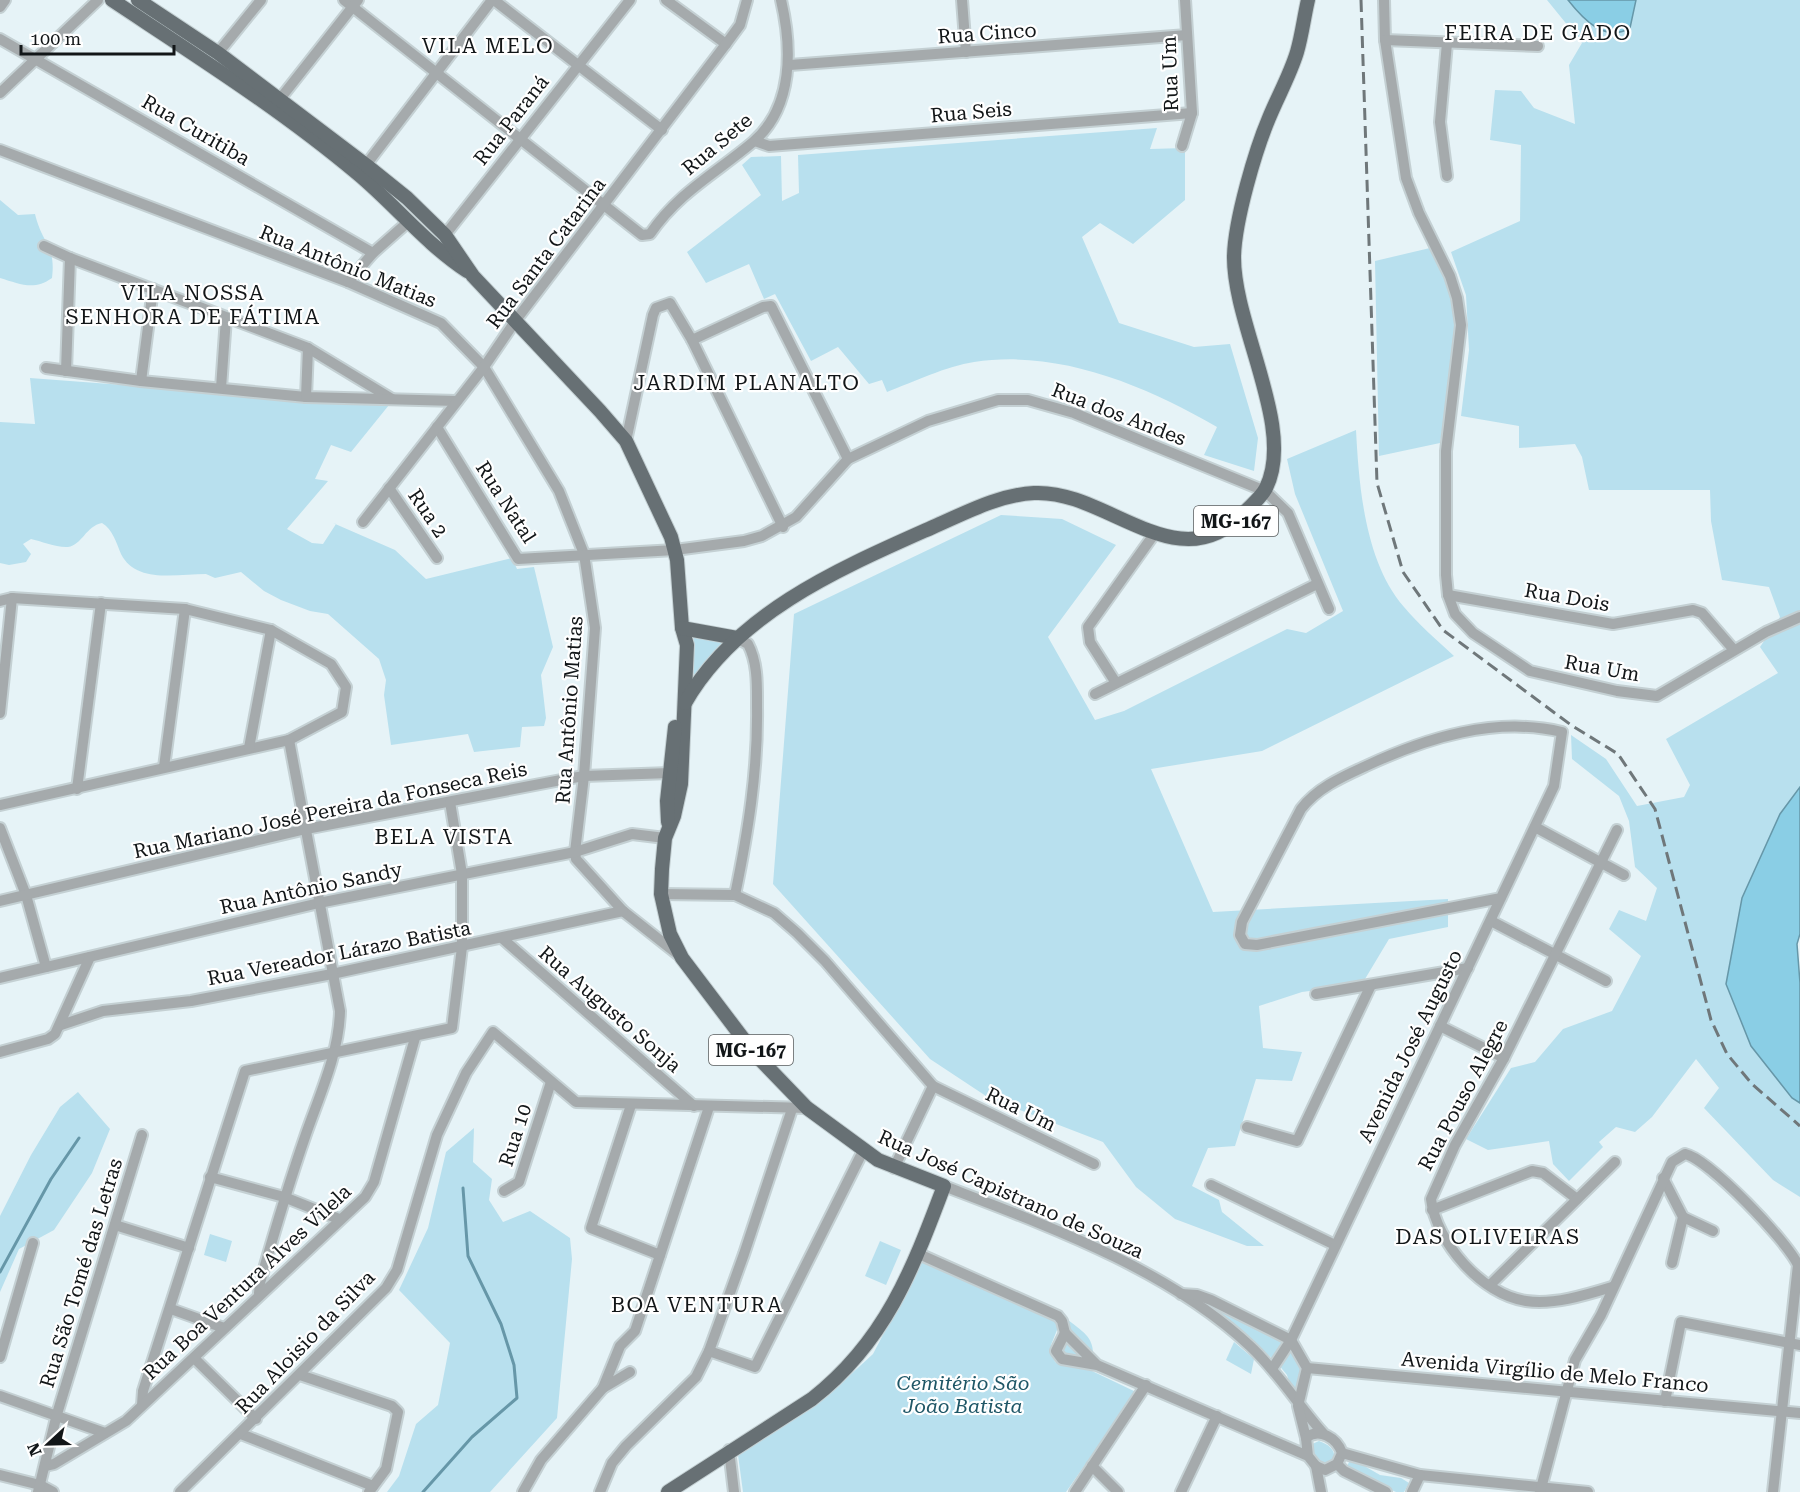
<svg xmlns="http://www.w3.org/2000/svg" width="1800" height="1492" font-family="'Roboto Serif',serif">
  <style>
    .green { fill: #b8e0ee }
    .water { fill: #8acee5; stroke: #6697a8; stroke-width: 1.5 }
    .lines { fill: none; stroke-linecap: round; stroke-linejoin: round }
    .stream { stroke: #6697a8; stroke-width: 3 }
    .minor-casing { stroke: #c4d0d3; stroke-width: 14 }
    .major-casing { stroke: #c4d0d3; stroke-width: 16 }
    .minor { stroke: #a5aaac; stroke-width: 10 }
    .major { stroke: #677074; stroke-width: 14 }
    .rail { stroke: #6f777a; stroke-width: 3; stroke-dasharray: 12 6; stroke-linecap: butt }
    .labels { text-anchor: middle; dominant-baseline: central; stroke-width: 4.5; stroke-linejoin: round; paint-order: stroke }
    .shield { fill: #fff; stroke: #595c5d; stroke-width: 1.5 }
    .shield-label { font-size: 18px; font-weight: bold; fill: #121618 }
    .street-label { font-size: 20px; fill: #121618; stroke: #fff }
    .park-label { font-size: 20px; font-style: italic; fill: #1f5767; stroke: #fff }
    .neighbourhood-label { font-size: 21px; letter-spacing: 1.5px; fill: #121618; stroke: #fff }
  </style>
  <rect width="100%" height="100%" fill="#e6f3f7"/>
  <g class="green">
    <polygon points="1547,0 1800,0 1800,787 1780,814 1792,1098 1800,1103 1800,1197 1773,1180 1704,1108 1719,1088 1696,1059 1652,1117 1635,1132 1616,1127 1599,1142 1603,1147 1569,1181 1553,1164 1549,1141 1488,1150 1466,1139 1511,1068 1535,1062 1563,1029 1612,1011 1641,956 1609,929 1619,910 1646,921 1657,888 1635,867 1629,821 1619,796 1572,759 1571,735 1606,759 1637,806 1684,797 1690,785 1666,739 1778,673 1760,647 1780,617 1769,587 1722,580 1711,521 1710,490 1589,490 1582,457 1575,444 1519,448 1519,426 1461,416 1469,350 1466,295 1451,252 1520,221 1521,145 1490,140 1495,90 1521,91 1534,108 1575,124 1569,65 1582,43"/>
    <path d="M1157 128 1150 149 1185 148V200L1133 244 1100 223 1082 237 1119 323 1194 347 1230 344 1258 438 1254 471 1204 455 1217 427C1145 385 1058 349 974 362 947 366 913 382 887 392L882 380 869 384 838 347 811 361 775 294 764 299 749 264 706 283 687 252 761 195 742 165 751 157 781 156 782 201 799 193 798 155Z"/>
    <path d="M0 200 18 215 35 214C42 244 56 245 52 278 34 291 20 284 0 278Z"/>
    <polygon points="1430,248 1453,296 1456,344 1440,443 1379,456 1375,261"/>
    <path d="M30 378 389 405 351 452 331 445 315 479 328 481 287 529 312 543 323 544 336 524 333 523 395 550 426 579 512 558 517 569 534 567 553 647 541 675 546 718 544 726 522 727 520 747 474 752 468 734 391 745 384 695 386 680 379 659 328 614 310 611 281 600 264 591 241 572 215 578 206 574C178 574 136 584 121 554 116 542 113 530 102 523 86 526 82 545 68 547 57 548 41 541 31 539L23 544 31 554 26 562 9 565 0 563V422L35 424Z"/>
    <path d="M1356 430C1359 487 1365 562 1404 607 1418 624 1437 640 1454 656L1262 751 1151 769 1213 912 1448 899V927L1389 939 1362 984 1302 992 1259 1006 1263 1048 1302 1052 1292 1081 1256 1079 1235 1146 1208 1148 1192 1186 1219 1200 1222 1212 1264 1246H1247L1175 1219 1136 1187 1103 1142 989 1098 930 1059 773 884 794 614 1001 515 1062 519 1116 545 1048 637 1095 720 1124 711 1287 629 1306 633 1343 611 1295 494 1287 459Z"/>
    <polygon points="694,632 727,638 697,675 692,673"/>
    <polygon points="78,1092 110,1129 92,1173 54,1230 19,1249 0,1292 0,1216 31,1155 60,1107"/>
    <polygon points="474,1128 473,1162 492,1179 489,1200 503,1222 530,1211 570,1238 572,1259 557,1418 490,1492 387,1492 399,1476 416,1424 438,1405 450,1343 399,1290 428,1228 446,1152"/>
    <polygon points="210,1234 232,1241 226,1262 204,1255"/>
    <polygon points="880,1241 901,1250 886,1285 865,1276"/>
    <path d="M921 1262 1061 1320 1051 1345 1055 1362 1090 1371 1056 1361 1052 1346 1062 1322 1068 1320C1091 1337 1096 1341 1092 1371L1136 1392 1066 1492H743L738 1455 836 1388 873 1354Z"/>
    <polygon points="1215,1308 1285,1344 1274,1360"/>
    <polygon points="1234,1342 1254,1359 1251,1374 1226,1360"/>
    <polygon points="1289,1347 1301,1368 1297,1389 1291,1388 1287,1375 1278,1364"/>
    <path d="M1319 1441C1329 1445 1334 1448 1335 1459L1329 1464C1316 1464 1313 1456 1310 1445Z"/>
    <polygon points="1354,1460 1380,1475 1401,1478 1409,1483 1404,1492 1396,1492 1346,1469 1349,1462"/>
  </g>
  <g class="water">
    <path d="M1568 0H1636L1630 28C1605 43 1583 19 1568 0Z"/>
    <polygon points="1800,787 1800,934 1797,944 1800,983 1800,1103 1792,1098 1751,1046 1726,984 1742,898 1780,814"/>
  </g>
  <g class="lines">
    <g class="stream">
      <polyline points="0,1272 51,1179 79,1138"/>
      <polyline points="423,1492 472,1437 517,1398 514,1365 501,1324 468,1256 463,1188"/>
    </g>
    <defs>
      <g id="minor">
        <path d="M344 0 642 235 650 234C679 192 715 174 753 142 794 107 792 47 781 0"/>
        <polyline points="494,0 662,130"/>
        <polyline points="666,0 726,44"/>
        <polyline points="962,0 966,52"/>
        <polyline points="1384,0 1385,40 1406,178 1419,213 1450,276 1457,298 1461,325 1446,451 1446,575 1448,595 1455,614 1473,633 1530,671 1617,691 1657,696 1766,632 1800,617"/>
        <polyline points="0,7 5,0"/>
        <polyline points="0,39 373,253"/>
        <polyline points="1385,40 1538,46"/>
        <polyline points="1447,43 1440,122 1447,176"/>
        <polyline points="218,53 261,0"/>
        <polyline points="790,65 1187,35"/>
        <polyline points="0,93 98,0"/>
        <polyline points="276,104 358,0"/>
        <polyline points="755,141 769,146 1192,113"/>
        <polyline points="1182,146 1192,113 1185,0"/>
        <polyline points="0,150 348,282 441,323 484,367 559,491 584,554 595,628 584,776 575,852 576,859 623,911 680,956"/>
        <polyline points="366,165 492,0"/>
        <polyline points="445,235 630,0"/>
        <polyline points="44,246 70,258 308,348 392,399"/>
        <polyline points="348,282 373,253 408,222"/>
        <polyline points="692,340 763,307 771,306 848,459"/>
        <polyline points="46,368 141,381 306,397 457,401"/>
        <polyline points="66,371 70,258"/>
        <polyline points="141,381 153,289"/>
        <polyline points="221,388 226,318"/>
        <polyline points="306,397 308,348"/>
        <polyline points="437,427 518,559 675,550 744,541 762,536 796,517 848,459 928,421 998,400 1028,400 1074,413 1265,491 1288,513 1329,609"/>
        <polyline points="626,441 653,315 656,308 670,303 692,340 783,527"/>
        <polyline points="389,488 437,558"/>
        <polyline points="363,522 484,367 516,320 726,44 740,25 747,0"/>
        <polyline points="1448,595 1613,624 1693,610 1702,613 1734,650"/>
        <polyline points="0,601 12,598 185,609 271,630 331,664 346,687 342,712 289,740 0,805"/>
        <polyline points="1116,683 1090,642 1088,627 1155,533"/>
        <polyline points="1095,694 1317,584"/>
        <polyline points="0,713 12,598"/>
        <polyline points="249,748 271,630"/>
        <polyline points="164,767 185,609"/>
        <polyline points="77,789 101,603"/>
        <polyline points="1535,827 1624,875"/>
        <polyline points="0,828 26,895 46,967"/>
        <path d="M661 894 735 895C748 832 758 771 757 707 757 686 758 663 748 644L737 638"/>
        <polyline points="735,895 774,913 797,933 825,961 933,1086 1094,1164"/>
        <polyline points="0,901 306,829 561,780 584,776 670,773"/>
        <polyline points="1491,921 1606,981"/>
        <polyline points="503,939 694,1106"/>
        <polyline points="0,978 319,903 575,852 632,834 665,838"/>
        <polyline points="1316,994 1468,968"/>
        <polyline points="61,1025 103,1011 191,1001 332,974 623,911"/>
        <polyline points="1440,1026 1504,1058"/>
        <polyline points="0,1052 48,1039 55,1034 90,957"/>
        <polyline points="631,1105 591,1228 660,1255"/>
        <polyline points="1247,1127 1297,1141 1371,985"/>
        <polyline points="894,1168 933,1086"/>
        <polyline points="210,1177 284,1197 339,1219"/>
        <polyline points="1663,1178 1683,1217 1672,1263"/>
        <polyline points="1211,1185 1335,1245"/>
        <path d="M944 1186C1048 1226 1168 1269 1250 1346 1278 1372 1298 1405 1323 1433"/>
        <polyline points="504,1191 519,1182 551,1082"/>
        <polyline points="1432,1210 1532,1171 1543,1173 1577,1199"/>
        <polyline points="1683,1217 1713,1231"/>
        <polyline points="115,1225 189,1248"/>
        <polyline points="919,1254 1058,1316 1062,1321 1065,1333"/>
        <polyline points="1490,1285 1615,1162"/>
        <path d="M1612 1287C1586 1295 1554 1305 1526 1301 1482 1295 1436 1242 1431 1199L1455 1145 1504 1058 1617 830"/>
        <path d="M259 1293 260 1283C274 1233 289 1183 306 1134 320 1094 339 1053 340 1011L289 740"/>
        <polyline points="1181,1294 1197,1295 1211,1300 1291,1340 1307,1368 1298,1406 1306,1438"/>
        <polyline points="171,1309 224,1328"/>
        <polyline points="709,1351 755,1367 863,1151"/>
        <polyline points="0,1357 33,1243"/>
        <polyline points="194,1358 256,1419"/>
        <path d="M1097 1365 1065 1333 1056 1351 1062 1359 1097 1365 1308 1456 1316 1466 1325 1470 1337 1464 1342 1453C1337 1438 1319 1427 1306 1438L1308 1456"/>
        <polyline points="1307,1368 1800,1413"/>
        <path d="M1272 1369 1291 1340 1554 786 1562 732C1495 716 1426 738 1366 766 1342 777 1317 788 1301 809L1242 922 1240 935 1245 944 1257 945 1501 898"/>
        <polyline points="300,1375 392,1406 398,1412 386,1469 369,1492"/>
        <polyline points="603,1388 620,1346 635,1331 709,1107"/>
        <polyline points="0,1396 105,1433"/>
        <polyline points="1665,1401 1681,1322 1800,1345"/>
        <polyline points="142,1405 143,1391 245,1071 452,1028 462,947 462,874 450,802"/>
        <polyline points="241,1434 373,1486"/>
        <polyline points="729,1450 734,1492"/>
        <polyline points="1342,1453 1420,1475 1588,1492"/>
        <polyline points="1337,1464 1344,1471 1386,1492"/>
        <polyline points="45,1466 54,1464 126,1421 365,1197 374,1182 415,1038"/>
        <polyline points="1092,1466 1118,1492"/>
        <polyline points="1316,1466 1321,1492"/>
        <polyline points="0,1475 40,1485 53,1492"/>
        <polyline points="38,1492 57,1414 142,1135"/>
        <polyline points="180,1492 386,1288 397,1270 437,1135 466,1073 493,1032 576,1102 807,1108"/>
        <polyline points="523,1492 541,1460 603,1388 630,1372"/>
        <polyline points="600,1492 612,1463 626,1446 696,1377 709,1351 744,1254 792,1109"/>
        <polyline points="1075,1492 1146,1385"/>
        <polyline points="1181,1492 1217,1416"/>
        <polyline points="1412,1492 1420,1475"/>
        <path d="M1540 1492 1575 1360 1601 1315 1672 1162 1685 1154C1709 1159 1788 1242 1798 1265L1773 1492"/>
      </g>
      <g id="major">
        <path d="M112 0C195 55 282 110 358 174 395 205 426 244 467 271"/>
        <path d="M138 0 218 53 366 165 407 198 445 235 473 276 600 411 626 441 671 537 677 560 682 628 687 645 681 784 674 816 665 838 662 869 661 894 670 934 682 958 754 1053 807 1108 878 1160 944 1186C912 1271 885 1342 812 1399L668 1492"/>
        <polyline points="682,628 737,638"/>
        <path d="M685 703C737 612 841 568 933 527 965 513 998 495 1034 493 1106 489 1177 582 1243 514 1250 506 1261 498 1266 488 1296 428 1233 325 1234 256 1235 220 1255 151 1269 118 1278 96 1290 75 1297 52 1302 35 1304 17 1308 0"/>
        <polyline points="668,822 667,801 675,727"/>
      </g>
    </defs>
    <use href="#minor" class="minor-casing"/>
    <use href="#major" class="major-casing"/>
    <use href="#minor" class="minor"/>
    <use href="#major" class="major"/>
    <polyline class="rail" points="1361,0 1377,483 1403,572 1443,630 1571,725 1618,754 1655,809 1711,1020 1727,1054 1752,1084 1800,1126"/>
  </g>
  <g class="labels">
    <g class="shield">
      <rect x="1194" y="506" width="84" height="30" rx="4.5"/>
      <rect x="709" y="1035" width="84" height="30" rx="4.5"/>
    </g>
    <g class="shield-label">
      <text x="1236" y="521">MG-167</text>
      <text x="751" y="1050">MG-167</text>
    </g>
    <g class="street-label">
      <text transform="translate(987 33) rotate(-4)">Rua Cinco</text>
      <text transform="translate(1170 74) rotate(-92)">Rua Um</text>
      <text transform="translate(971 112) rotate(-5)">Rua Seis</text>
      <text transform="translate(511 120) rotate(-52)">Rua Paraná</text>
      <text transform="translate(196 130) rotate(30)">Rua Curitiba</text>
      <text transform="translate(717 144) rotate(-40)">Rua Sete</text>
      <text transform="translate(546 253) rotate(-53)">Rua Santa Catarina</text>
      <text transform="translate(348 266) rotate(22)">Rua Antônio Matias</text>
      <text transform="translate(1119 414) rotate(21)">Rua dos Andes</text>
      <text transform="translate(506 502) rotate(57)">Rua Natal</text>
      <text transform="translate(428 513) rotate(56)">Rua 2</text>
      <text transform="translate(1567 597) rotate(10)">Rua Dois</text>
      <text transform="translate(1602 668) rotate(10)">Rua Um</text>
      <text transform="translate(569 710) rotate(-86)">Rua Antônio Matias</text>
      <text transform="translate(330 810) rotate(-12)">Rua Mariano José Pereira da Fonseca Reis</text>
      <text transform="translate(311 888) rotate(-12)">Rua Antônio Sandy</text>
      <text transform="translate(339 953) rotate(-11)">Rua Vereador Lárazo Batista</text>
      <text transform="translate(610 1009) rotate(41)">Rua Augusto Sonja</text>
      <text transform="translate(1410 1046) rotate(-64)">Avenida José Augusto</text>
      <text transform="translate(1463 1095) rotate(-62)">Rua Pouso Alegre</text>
      <text transform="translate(1021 1109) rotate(26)">Rua Um</text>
      <text transform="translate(515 1135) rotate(-72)">Rua 10</text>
      <text transform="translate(1011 1194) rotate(24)">Rua José Capistrano de Souza</text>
      <text transform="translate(81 1273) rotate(-73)">Rua São Tomé das Letras</text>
      <text transform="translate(247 1282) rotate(-43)">Rua Boa Ventura Alves Vilela</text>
      <text transform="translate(305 1342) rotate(-46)">Rua Aloisio da Silva</text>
      <text transform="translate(1555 1372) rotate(5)">Avenida Virgílio de Melo Franco</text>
    </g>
    <g class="park-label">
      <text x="963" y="1383">Cemitério São<tspan x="963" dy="23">João Batista</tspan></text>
    </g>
    <g class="neighbourhood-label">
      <text x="1538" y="33">FEIRA DE GADO</text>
      <text x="488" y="46">VILA MELO</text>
      <text x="193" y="293">VILA NOSSA<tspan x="193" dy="24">SENHORA DE FÁTIMA</tspan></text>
      <text x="747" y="383">JARDIM PLANALTO</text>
      <text x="444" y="837">BELA VISTA</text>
      <text x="1488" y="1237">DAS OLIVEIRAS</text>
      <text x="697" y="1305">BOA VENTURA</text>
    </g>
  </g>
  <g transform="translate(48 1444) rotate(248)" stroke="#ffffff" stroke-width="4.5" paint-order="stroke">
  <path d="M0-4.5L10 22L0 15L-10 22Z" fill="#121618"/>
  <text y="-9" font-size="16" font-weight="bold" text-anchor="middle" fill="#121618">N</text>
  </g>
  <path d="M21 45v9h153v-9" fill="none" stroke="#121618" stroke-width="3"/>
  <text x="30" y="45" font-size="18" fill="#121618" stroke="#ffffff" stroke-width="4.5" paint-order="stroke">100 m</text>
</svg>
